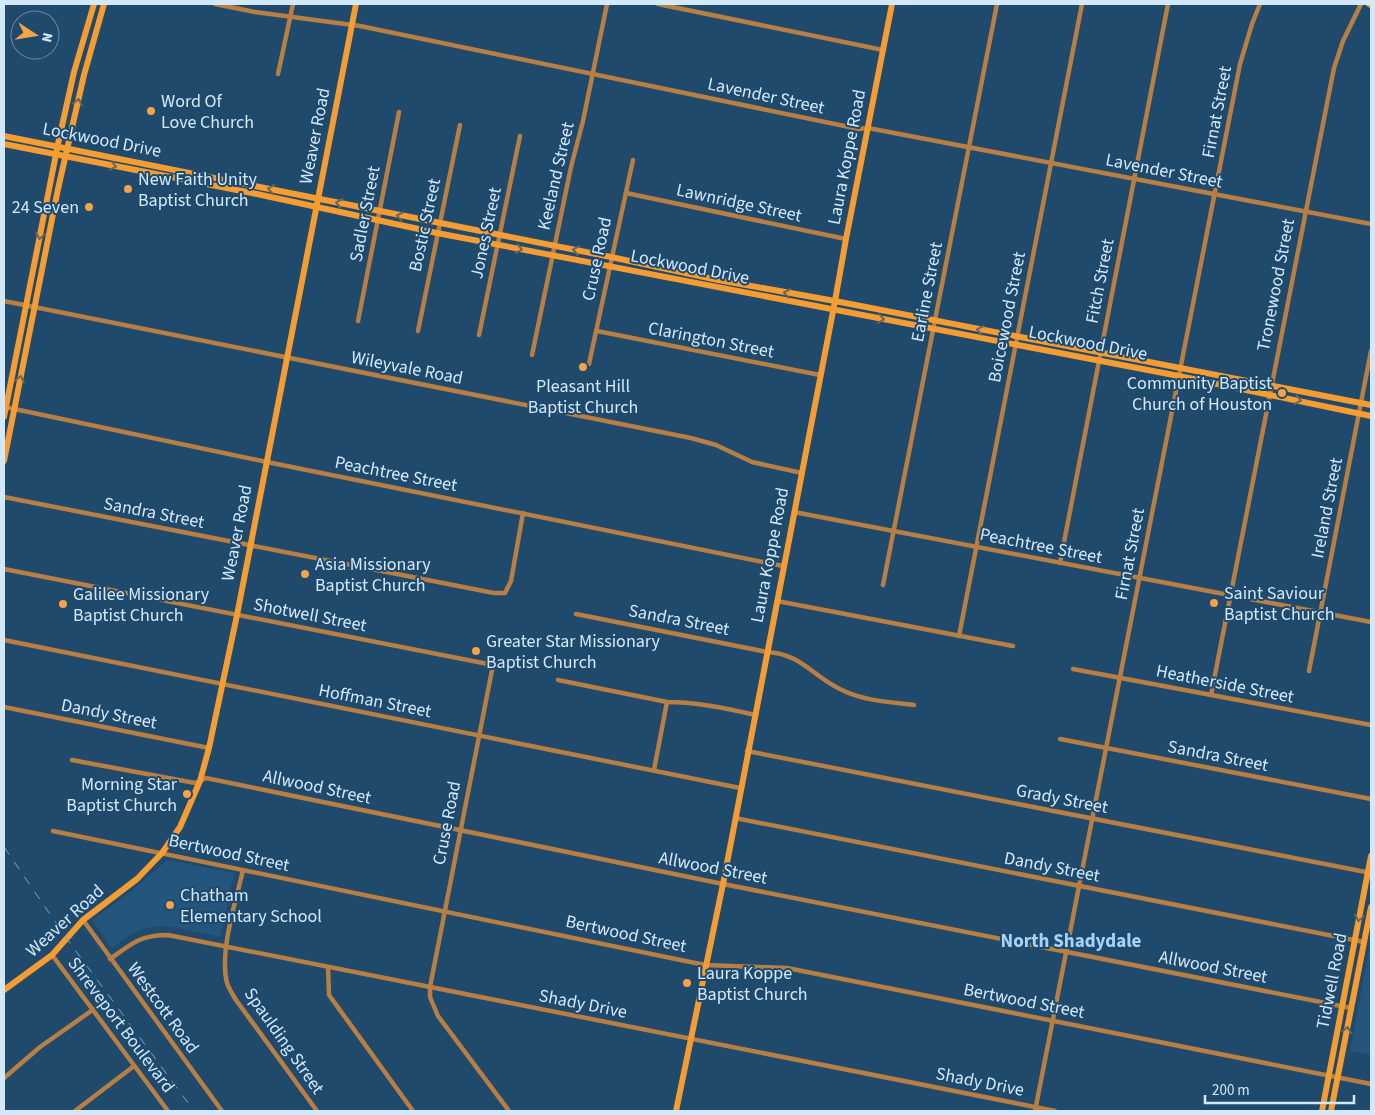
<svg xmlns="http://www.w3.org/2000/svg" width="1375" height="1115" font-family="'Source Sans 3',sans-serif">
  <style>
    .built { fill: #23557d }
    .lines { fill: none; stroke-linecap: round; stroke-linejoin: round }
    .street { stroke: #b77f44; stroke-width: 4.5 }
    .secondary { stroke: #f59c32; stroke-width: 6 }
    .rail { stroke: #82a2bd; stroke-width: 1; stroke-dasharray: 9 9; stroke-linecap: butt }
    .oneway { stroke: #6a6758 }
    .poi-dot { fill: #f6a246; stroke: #1f4a6c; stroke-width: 2 }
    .labels { text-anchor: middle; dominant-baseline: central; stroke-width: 4; stroke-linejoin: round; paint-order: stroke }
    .street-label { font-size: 18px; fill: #d1e8fd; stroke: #1f4a6c }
    .poi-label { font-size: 18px; fill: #d1e8fd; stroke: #1f4a6c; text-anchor: start }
    .neighbourhood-label { font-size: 19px; font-weight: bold; fill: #a3d2fa; stroke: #1f4a6c }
  </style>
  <rect width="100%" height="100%" fill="#1f4a6c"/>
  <g class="built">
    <polygon points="167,860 234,873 220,937 173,927 159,926 146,928 131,934 112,948 92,920 133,890"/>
    <polygon points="1371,939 1371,1055 1350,1051"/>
  </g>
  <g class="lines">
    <g class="street">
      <polyline points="215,4 255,12 360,26 859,129 868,128 1371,224"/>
      <polyline points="658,4 883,50"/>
      <polyline points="278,74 293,4"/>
      <polyline points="626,193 846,239"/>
      <polyline points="4,301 691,438 716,445 752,462 802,473"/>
      <polyline points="358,321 399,112"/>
      <polyline points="418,331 460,125"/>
      <polyline points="597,331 820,375"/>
      <polyline points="479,335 520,136"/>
      <polyline points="532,355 571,167 583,121 607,4"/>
      <polyline points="589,364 633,160"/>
      <polyline points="5,407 267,462 783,566"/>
      <polyline points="4,497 494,593 505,593 511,581 523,513"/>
      <polyline points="794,512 1371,622"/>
      <polyline points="1060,563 1168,4"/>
      <polyline points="4,569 493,665 430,987 430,997 438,1016 509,1111"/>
      <polyline points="883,585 997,4"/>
      <polyline points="777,601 1013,646"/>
      <path d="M576 614 767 652C802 654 813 677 842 690 864 701 890 702 914 705"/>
      <polyline points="959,636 1082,4"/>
      <polyline points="4,640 740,788"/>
      <polyline points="1073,669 1371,725"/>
      <polyline points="1309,671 1371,351"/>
      <path d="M558 680 667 702C697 702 726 708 755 715"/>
      <polyline points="1211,695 1334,68 1343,41 1361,4"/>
      <polyline points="4,707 209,748"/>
      <polyline points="1060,739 1371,799"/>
      <polyline points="747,751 1371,873"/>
      <polyline points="72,760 195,783 206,778 723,884 1351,1008"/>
      <polyline points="654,770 667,702"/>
      <polyline points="735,818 1364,942"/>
      <polyline points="53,831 705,965 787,968 1371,1084"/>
      <path d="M243 870C236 901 219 952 227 983 229 989 233 995 236 1000L317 1111"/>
      <polyline points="83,920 222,1111"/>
      <polyline points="52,955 168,1111"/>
      <path d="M110 959C133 943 140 935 168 935L1055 1111"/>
      <polyline points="328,967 329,995 413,1111"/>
      <polyline points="4,1078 40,1047 94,1009"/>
      <polyline points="75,1111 134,1066"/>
      <polyline points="1035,1111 1240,64 1252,24 1260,4"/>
    </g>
    <g class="secondary">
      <polyline points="1369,4 1371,5"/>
      <polyline points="4,136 611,257 718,280 835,301 1371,405"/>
      <polyline points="4,144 252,193 437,233 1179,376 1371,416"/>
      <polyline points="4,417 58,144 74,72 94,4"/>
      <polyline points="4,461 58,189 84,75 104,4"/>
      <polyline points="4,990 52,955 83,920 137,879 162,853 180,827 200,781 209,748 237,615 356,4"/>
      <polyline points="676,1111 723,884 835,301 846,239 892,4"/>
      <polyline points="1322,1111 1371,856"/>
      <polyline points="1331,1111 1371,907"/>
    </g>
    <polyline class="rail" points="4,847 67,939 194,1111"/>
  </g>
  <defs><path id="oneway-chevron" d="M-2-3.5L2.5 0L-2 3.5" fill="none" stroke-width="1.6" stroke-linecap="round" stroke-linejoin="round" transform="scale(1.25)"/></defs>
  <g class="oneway">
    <use href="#oneway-chevron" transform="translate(78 102) rotate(-77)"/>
    <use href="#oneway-chevron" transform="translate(113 166) rotate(12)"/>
    <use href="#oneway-chevron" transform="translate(271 189) rotate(-169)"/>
    <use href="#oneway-chevron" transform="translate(339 203) rotate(-168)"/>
    <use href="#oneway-chevron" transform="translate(400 216) rotate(-168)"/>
    <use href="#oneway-chevron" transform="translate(40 236) rotate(101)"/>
    <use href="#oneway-chevron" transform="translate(519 249) rotate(11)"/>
    <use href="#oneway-chevron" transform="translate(576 250) rotate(-169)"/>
    <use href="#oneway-chevron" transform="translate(787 293) rotate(-170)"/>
    <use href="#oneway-chevron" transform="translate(881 319) rotate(11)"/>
    <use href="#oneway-chevron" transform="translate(980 330) rotate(-169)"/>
    <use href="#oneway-chevron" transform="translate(20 379) rotate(-79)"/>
    <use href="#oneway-chevron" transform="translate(1298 400) rotate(12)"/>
    <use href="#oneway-chevron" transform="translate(1359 918) rotate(101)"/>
    <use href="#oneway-chevron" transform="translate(1347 1030) rotate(-79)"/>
  </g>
  <g class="poi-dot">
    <circle cx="151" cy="111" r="5"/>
    <circle cx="128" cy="189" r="5"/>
    <circle cx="89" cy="207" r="5"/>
    <circle cx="583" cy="367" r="5"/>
    <circle cx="1282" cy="393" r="5"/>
    <circle cx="305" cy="574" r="5"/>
    <circle cx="1214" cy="603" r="5"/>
    <circle cx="63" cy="604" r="5"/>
    <circle cx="476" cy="651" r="5"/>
    <circle cx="187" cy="794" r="5"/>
    <circle cx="170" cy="905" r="5"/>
    <circle cx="687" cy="983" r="5"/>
  </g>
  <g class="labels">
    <g class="street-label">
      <text transform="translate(766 96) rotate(12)">Lavender Street</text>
      <text transform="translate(1217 112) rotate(-79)">Firnat Street</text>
      <text transform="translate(315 136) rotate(-79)">Weaver Road</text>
      <text transform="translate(102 140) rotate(11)">Lockwood Drive</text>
      <text transform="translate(847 157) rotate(-79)">Laura Koppe Road</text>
      <text transform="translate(1164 171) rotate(11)">Lavender Street</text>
      <text transform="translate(556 176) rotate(-77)">Keeland Street</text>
      <text transform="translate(739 203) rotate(12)">Lawnridge Street</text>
      <text transform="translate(365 214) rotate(-79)">Sadler Street</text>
      <text transform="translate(425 225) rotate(-78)">Bostic Street</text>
      <text transform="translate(486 233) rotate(-78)">Jones Street</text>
      <text transform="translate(597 259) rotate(-78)">Cruse Road</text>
      <text transform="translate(690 267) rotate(11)">Lockwood Drive</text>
      <text transform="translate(1100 281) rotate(-79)">Fitch Street</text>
      <text transform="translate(1276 285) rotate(-79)">Tronewood Street</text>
      <text transform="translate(927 292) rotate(-79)">Earline Street</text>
      <text transform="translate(1007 317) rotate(-79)">Boicewood Street</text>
      <text transform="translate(711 340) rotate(11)">Clarington Street</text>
      <text transform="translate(1088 343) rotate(11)">Lockwood Drive</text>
      <text transform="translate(407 368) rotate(11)">Wileyvale Road</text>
      <text transform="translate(396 474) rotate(11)">Peachtree Street</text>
      <text transform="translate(1327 508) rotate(-79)">Ireland Street</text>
      <text transform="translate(154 513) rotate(11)">Sandra Street</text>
      <text transform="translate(237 533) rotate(-79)">Weaver Road</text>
      <text transform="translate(1041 546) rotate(11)">Peachtree Street</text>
      <text transform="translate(1130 554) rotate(-79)">Firnat Street</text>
      <text transform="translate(770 555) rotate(-79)">Laura Koppe Road</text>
      <text transform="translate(310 615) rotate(11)">Shotwell Street</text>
      <text transform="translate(679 620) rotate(11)">Sandra Street</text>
      <text transform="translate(1225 684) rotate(11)">Heatherside Street</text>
      <text transform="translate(375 701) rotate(11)">Hoffman Street</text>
      <text transform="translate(109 714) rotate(11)">Dandy Street</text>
      <text transform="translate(1218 756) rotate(11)">Sandra Street</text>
      <text transform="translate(317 787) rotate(12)">Allwood Street</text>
      <text transform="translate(1062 799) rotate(11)">Grady Street</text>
      <text transform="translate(447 823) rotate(-79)">Cruse Road</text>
      <text transform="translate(229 853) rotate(12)">Bertwood Street</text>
      <text transform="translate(1052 867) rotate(11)">Dandy Street</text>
      <text transform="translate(713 868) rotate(11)">Allwood Street</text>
      <text transform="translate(65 921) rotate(-42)">Weaver Road</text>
      <text transform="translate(626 934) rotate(12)">Bertwood Street</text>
      <text transform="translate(1213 967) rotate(11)">Allwood Street</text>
      <text transform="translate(1332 981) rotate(-79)">Tidwell Road</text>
      <text transform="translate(1024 1001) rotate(11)">Bertwood Street</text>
      <text transform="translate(583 1004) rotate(11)">Shady Drive</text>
      <text transform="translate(163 1008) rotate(54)">Westcott Road</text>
      <text transform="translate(121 1025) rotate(53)">Shreveport Boulevard</text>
      <text transform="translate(284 1041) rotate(55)">Spaulding Street</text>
      <text transform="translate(980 1082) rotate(11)">Shady Drive</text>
    </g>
    <g class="poi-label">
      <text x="161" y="101">Word Of<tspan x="161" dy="21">Love Church</tspan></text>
      <text x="138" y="179">New Faith Unity<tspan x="138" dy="21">Baptist Church</tspan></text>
      <text x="79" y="207" text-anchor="end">24 Seven</text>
      <text x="1272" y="383" text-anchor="end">Community Baptist<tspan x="1272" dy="21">Church of Houston</tspan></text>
      <text x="583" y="386" text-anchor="middle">Pleasant Hill<tspan x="583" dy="21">Baptist Church</tspan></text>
      <text x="315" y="564">Asia Missionary<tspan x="315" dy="21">Baptist Church</tspan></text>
      <text x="1224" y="593">Saint Saviour<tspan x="1224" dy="21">Baptist Church</tspan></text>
      <text x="73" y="594">Galilee Missionary<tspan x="73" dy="21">Baptist Church</tspan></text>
      <text x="486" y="641">Greater Star Missionary<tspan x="486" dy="21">Baptist Church</tspan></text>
      <text x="177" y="784" text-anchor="end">Morning Star<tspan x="177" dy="21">Baptist Church</tspan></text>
      <text x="180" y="895">Chatham<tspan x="180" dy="21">Elementary School</tspan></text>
      <text x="697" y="973">Laura Koppe<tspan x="697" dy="21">Baptist Church</tspan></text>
    </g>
    <g class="neighbourhood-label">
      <text x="1071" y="941">North Shadydale</text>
    </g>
  </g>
  <rect width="1375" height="1115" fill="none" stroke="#d1e8fd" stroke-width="10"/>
  <g transform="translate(35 35) rotate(102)"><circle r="24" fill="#1f4a6c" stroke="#6689a6"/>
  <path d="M0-4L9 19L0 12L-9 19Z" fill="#f6a246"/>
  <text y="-8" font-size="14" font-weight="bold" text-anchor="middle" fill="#d1e8fd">N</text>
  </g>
  <path d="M1205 1095v8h149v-8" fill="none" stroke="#d1e8fd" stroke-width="2.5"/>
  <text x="1212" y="1095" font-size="15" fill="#d1e8fd" stroke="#1f4a6c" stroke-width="4" paint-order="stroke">200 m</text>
</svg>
